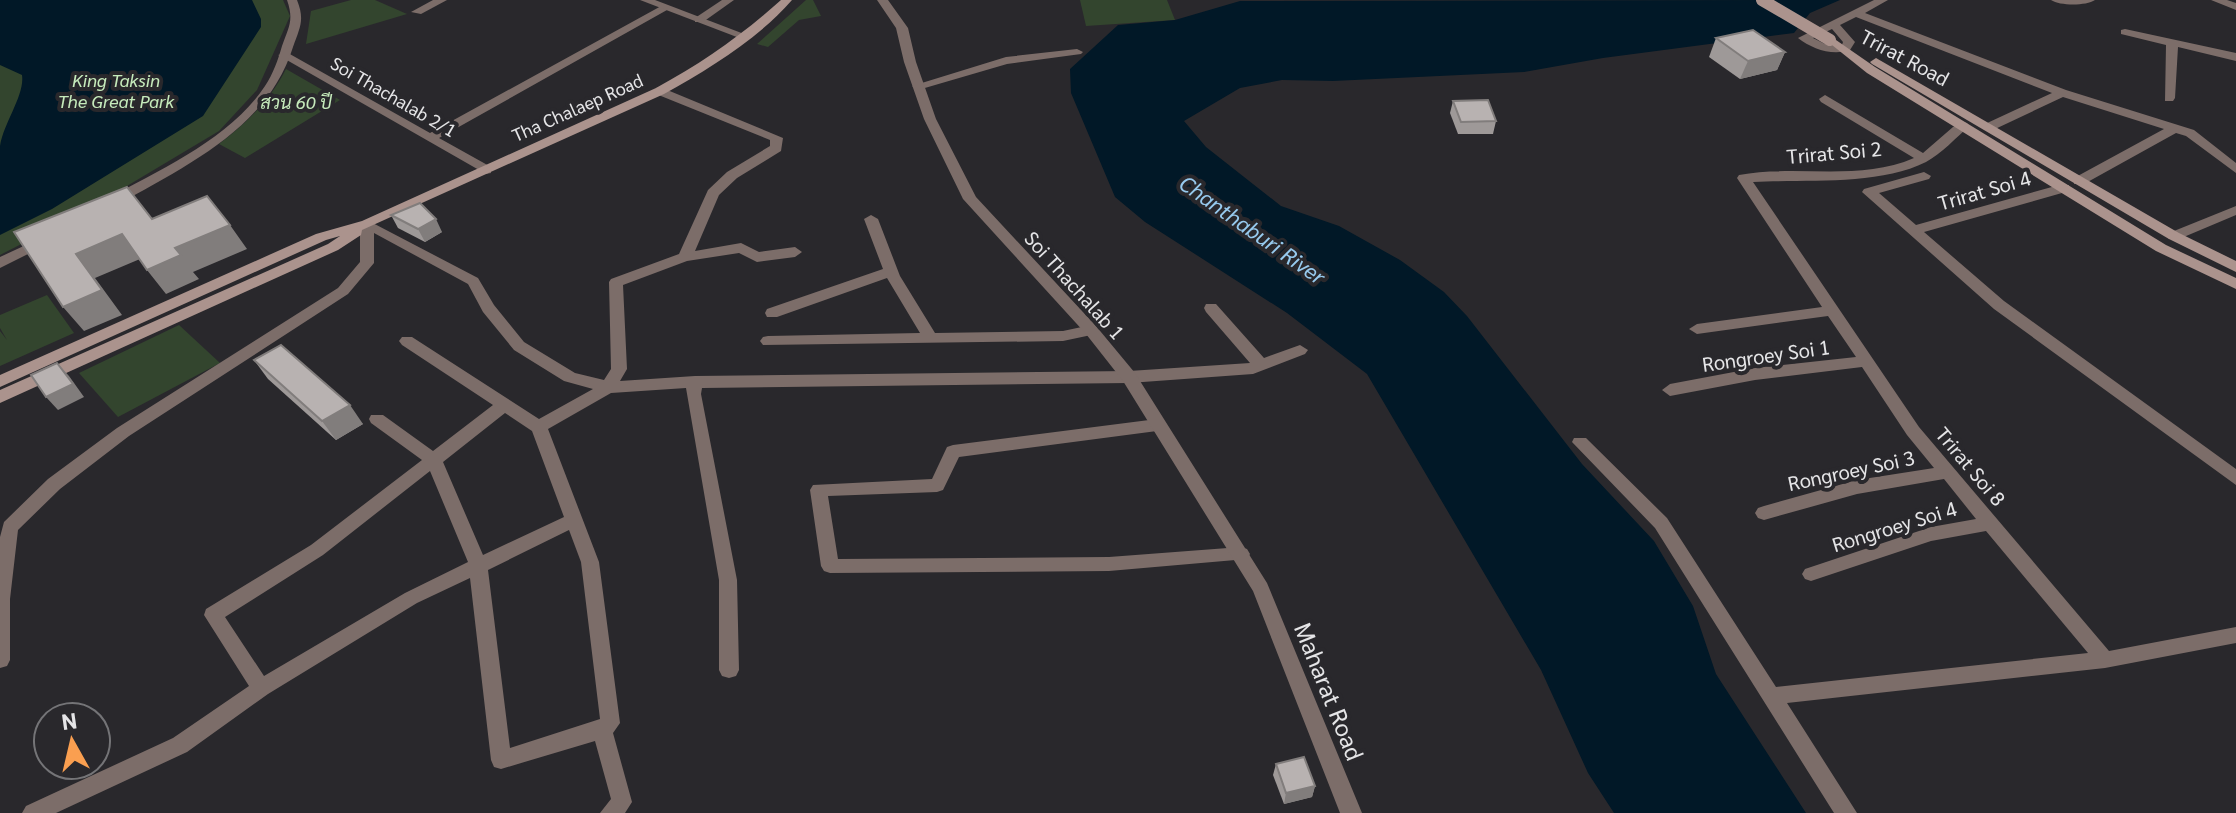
<svg xmlns="http://www.w3.org/2000/svg" width="2236" height="813" font-family="Georgia,Sarabun,serif">
  <style>
    .green { fill: #33452e }
    .water { fill: #011827 }
    .lines { fill: none; stroke-linecap: round; stroke-linejoin: round }
    .minor { fill: #7c6d69; fill-rule: evenodd }
    .tertiary { fill: #7c6d69; fill-rule: evenodd }
    .secondary { fill: #ab938d; fill-rule: evenodd }
    .secondary-bridge { stroke: #ab938d; stroke-width: 12 }
    .wall { fill: #9e9998 }
    .shaded-wall { fill: #817d7c }
    .building { fill: #b8b2b1; stroke: #817d7c; stroke-width: 2 }
    .labels { text-anchor: middle; dominant-baseline: central; stroke-width: 8; stroke-linejoin: round; paint-order: stroke }
    .far-park-label { font-size: 18px; font-style: italic; fill: #c6ebbc; stroke: #29282c }
    .far-street-label { font-size: 18px; fill: #e5e5e7; stroke: #29282c }
    .street-label { font-size: 20px; fill: #e5e5e7; stroke: #29282c }
    .water-label { font-size: 22px; font-style: italic; fill: #97caee; stroke: #29282c }
    .near-street-label { font-size: 24px; fill: #e5e5e7; stroke: #29282c }
  </style>
  <rect width="100%" height="100%" fill="#29282c"/>
  <g class="green">
    <polygon points="0,0 283,0 290,16 257,90 219,131 80,214 0,255"/>
    <polygon points="351,0 375,0 407,14 306,44 311,11"/>
    <polygon points="806,0 813,0 821,16 799,20 768,47 757,44"/>
    <polygon points="1080,0 1167,0 1175,20 1086,26"/>
    <path d="M286 69 340 100 245 158 219 144C247 123 271 99 286 69Z"/>
    <polygon points="47,295 74,333 0,366 0,331 7,340 0,328 0,315"/>
    <polygon points="179,325 220,363 118,417 79,373"/>
  </g>
  <g class="water">
    <path d="M0 0H252L261 19V27L203 116 52 209 0 235C0 207 0 174 0 146 4 122 25 95 22 75L0 65Z"/>
    <polygon points="1840,0 1810,13 1794,33 1603,58 1524,72 1333,81 1282,80 1240,88 1184,121 1206,147 1281,206 1339,226 1400,260 1444,292 1467,316 1582,464 1654,541 1693,606 1716,674 1806,813 1614,813 1588,773 1541,670 1367,374 1287,313 1145,222 1115,197 1071,93 1070,69 1118,25 1175,20 1240,1"/>
  </g>
  <g class="lines">
    <g class="minor">
      <polygon points="433,0 447,0 421,14 411,12"/>
      <polygon points="722,0 734,0 703,22 695,22 695,18"/>
      <path d="M1874 0H1888L1865 13 2066 90 2194 130 2236 163V173L2186 136 2176 133 2084 184H2074V178L2164 129 2063 97 1993 130H1985V124L2052 93 1856 17 1840 25 1855 42 1850 50C1832 56 1812 49 1798 38ZM1832 29 1843 42 1842 45 1825 44 1813 38Z"/>
      <path d="M2051 0H2095C2086 6 2060 6 2051 0Z"/>
      <polygon points="2211,0 2227,0 2236,3 2236,10"/>
      <polygon points="663,5 669,8 667,10 439,138 491,167 491,173 486,174 278,55 288,53 430,133"/>
      <polygon points="2125,29 2236,53 2236,61 2178,47 2175,98 2173,101 2165,101 2166,45 2121,34 2121,30"/>
      <polygon points="1077,49 1083,52 1081,54 1007,64 918,90 912,86 1006,57"/>
      <path d="M660 87 783 138 781 151 737 178 719 195 695 251 741 243 759 252 795 247 802 252 795 257 757 262 739 253 687 261 623 285 627 369 620 381 695 376 1129 371 1250 363 1206 312 1204 308 1206 304H1216L1264 358 1300 345 1308 350 1305 354 1253 374 1129 383 702 388 701 394 737 580 739 670 736 676 729 678 722 676 719 670V580L686 388 611 393 548 429 599 562 620 723 613 733 632 802 625 813H600L611 799 595 741 501 769 494 767 491 760 470 578 417 603 268 694 187 752 56 813H22L26 806 173 738 249 686 204 615 206 609 311 545 422 460 371 423 369 419 371 415H383L433 451 493 405 402 345 399 341 402 337H412L539 419 593 389 564 381 514 350 483 312 468 284 374 233V263L348 294 129 436 60 489 18 530 10 599V660L7 666 0 668V537L4 522 48 479 117 428 338 288 360 262V224L367 220 478 278 494 305 524 342 575 373 604 380 611 369 609 282 611 279 679 254 708 190 727 172 770 146V140L656 94V88ZM505 413 532 431 564 517 483 555 443 462ZM430 471 468 562 405 593 264 676 225 617 323 555ZM569 530 581 562 600 719 510 748 488 570Z"/>
      <path d="M1825 95 1923 153 1953 127 1963 122 1967 123 1969 126C1957 137 1941 154 1926 162 1878 186 1806 179 1753 182L1919 427 2109 651 2236 627V643L2105 668 1787 703 1857 813H1834L1655 528 1572 442 1574 438H1586L1667 518 1776 687 2088 653 1986 531 1931 541 1811 581 1805 579 1802 574 1805 569 1931 527 1976 519 1944 479 1857 494 1764 520 1758 518 1755 513 1758 508 1764 506 1857 480 1934 468 1907 435 1862 367 1755 380 1670 396 1662 390 1670 384 1755 368 1856 357 1828 316 1697 334 1689 329 1697 324 1822 307 1737 178 1739 175C1796 164 1859 182 1914 158L1821 102 1819 99Z"/>
      <polygon points="1924,172 1931,176 1929,179 1879,193 1916,225 2059,185 2069,185 2069,191 1924,232 2004,301 2236,469 2236,485 1994,309 1862,192 1864,189"/>
      <polygon points="2236,206 2236,215 2179,239 2169,239 2167,236 2169,233"/>
      <polygon points="871,215 878,219 900,276 935,333 1063,331 1091,325 1099,330 1096,334 1063,341 763,345 760,341 763,337 768,336 920,333 887,278 777,317 767,317 765,313 767,309 883,269 864,219"/>
      <polygon points="1157,419 1163,421 1165,425 1163,429 1157,431 959,457 943,490 937,492 828,496 838,559 1109,557 1241,547 1247,549 1250,554 1247,559 1109,571 830,573 824,571 821,566 810,490 813,485 932,479 947,447 953,445"/>
    </g>
    <g class="tertiary">
      <path d="M287 0H297C305 20 300 27 293 47 268 128 186 166 117 205H107V199C161 169 230 139 265 86 273 74 278 60 282 46 289 27 294 20 287 0Z"/>
      <polygon points="640,0 655,0 752,37 742,39"/>
      <polygon points="877,0 888,0 908,28 916,62 936,119 976,197 1096,326 1135,373 1267,583 1362,813 1340,813 1253,591 1123,381 1086,334 963,199 924,119 904,62 896,28"/>
      <polygon points="43,237 48,238 50,241 48,244 0,268 0,257"/>
    </g>
    <g class="secondary">
      <path d="M781 0H792C757 40 710 68 664 94L362 230 361 235 338 250 0 403V390L328 244 340 236 326 240 0 387V375L316 234 362 221 656 88C702 63 742 35 781 0Z"/>
      <polygon points="1836,40 1875,67 2166,245 2236,278 2236,289 2156,251 1867,73 1832,45 1830,43"/>
      <polygon points="1876,58 2179,233 2236,261 2236,272 2169,239 1872,64 1870,62"/>
    </g>
    <polyline class="secondary-bridge" points="1762,0 1830,40"/>
  </g>
  <g class="wall">
    <polygon points="1716,38 1785,52 1777,70 1740,79 1709,57"/>
    <polygon points="1453,101 1496,121 1493,134 1458,134 1450,113"/>
    <polygon points="391,215 442,232 425,242 398,228"/>
    <polygon points="254,360 363,424 336,440 268,379"/>
    <polygon points="1276,764 1315,786 1312,797 1284,804 1273,775"/>
  </g>
  <g class="shaded-wall">
    <polygon points="1785,52 1777,70 1740,79 1748,61"/>
    <polygon points="436,219 442,232 425,242 418,229"/>
    <polygon points="230,225 247,249 193,272 199,279 166,294 147,270 175,248"/>
    <polygon points="122,234 140,259 95,278 122,315 84,331 63,307 76,254"/>
    <polygon points="57,363 69,376 84,397 58,410 46,397"/>
    <polygon points="350,405 363,424 336,440 322,421"/>
    <polygon points="1315,786 1312,797 1284,804 1286,793"/>
  </g>
  <g class="building">
    <polygon points="1753,30 1785,52 1748,61 1716,38"/>
    <polygon points="1488,100 1496,121 1461,122 1453,101"/>
    <polygon points="127,187 152,219 207,196 230,225 175,248 181,255 147,270 122,234 76,254 102,290 63,307 14,232"/>
    <polygon points="420,203 436,219 418,229 391,215"/>
    <polygon points="281,345 350,405 322,421 254,360"/>
    <polygon points="57,363 73,384 46,397 31,375"/>
    <polygon points="1304,757 1315,786 1286,793 1276,764"/>
  </g>
  <g class="labels">
    <g class="far-park-label">
      <text x="116" y="79">King Taksin<tspan x="116" dy="21">The Great Park</tspan></text>
      <text x="296" y="101">สวน 60 ปี</text>
    </g>
    <g class="far-street-label">
      <text transform="translate(394 96) rotate(30)">Soi Thachalab 2/1</text>
      <text transform="translate(577 107) rotate(-24)">Tha Chalaep Road</text>
    </g>
    <g class="street-label">
      <text transform="translate(1905 57) rotate(28)">Trirat Road</text>
      <text transform="translate(1834 152) rotate(-5)">Trirat Soi 2</text>
      <text transform="translate(1984 190) rotate(-16)">Trirat Soi 4</text>
      <text transform="translate(1075 285) rotate(48)">Soi Thachalab 1</text>
      <text transform="translate(1766 355) rotate(-8)">Rongroey Soi 1</text>
      <text transform="translate(1971 466) rotate(50)">Trirat Soi 8</text>
      <text transform="translate(1851 470) rotate(-12)">Rongroey Soi 3</text>
      <text transform="translate(1894 526) rotate(-17)">Rongroey Soi 4</text>
    </g>
    <g class="water-label">
      <text transform="translate(1253 229) rotate(35)">Chanthaburi River</text>
    </g>
    <g class="near-street-label">
      <text transform="translate(1330 691) rotate(68)">Maharat Road</text>
    </g>
  </g>
  <g transform="translate(72 741) rotate(352)"><circle r="38" fill="#29282c" stroke="#747477" stroke-width="2"/>
  <path d="M0-6L14 30L0 20L-14 30Z" fill="#fa9f50"/>
  <text y="-12" font-size="22" font-weight="bold" text-anchor="middle" fill="#e5e5e7">N</text>
  </g>
</svg>
